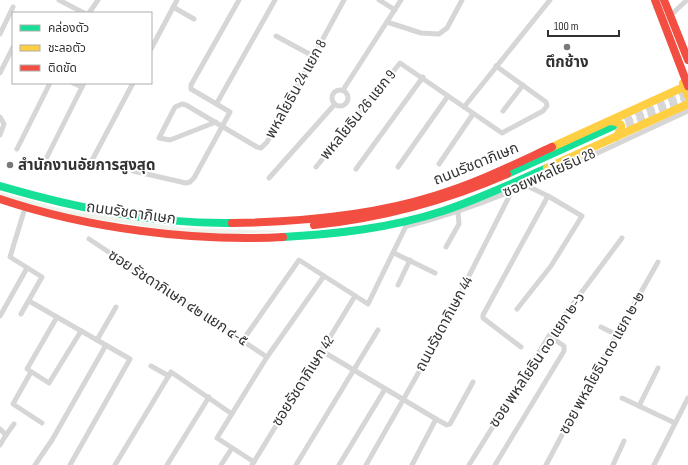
<svg xmlns="http://www.w3.org/2000/svg" width="688" height="465" font-family="'Sofia Sans Condensed','Noto Sans Thai',sans-serif">
  <style>
    .green { fill: #f0f3ec }
    .lines { fill: none; stroke-linecap: round; stroke-linejoin: round }
    .primary-tunnel { stroke: #d6d6d6; stroke-width: 8; stroke-dasharray: 8 4; stroke-linecap: butt }
    .street { stroke: #d6d6d6; stroke-width: 5 }
    .fast { stroke: #16e098; stroke-width: 8 }
    .slow { stroke: #ffcf43; stroke-width: 8 }
    .jam { stroke: #f24e42; stroke-width: 8 }
    .rail { stroke: #bebebe; stroke-width: 1.5; stroke-dasharray: 4 3; stroke-linecap: butt }
    .jam-bridge { stroke: #f24e42; stroke-width: 8 }
    .poi-dot { fill: #7a7a7a; stroke: #fff; stroke-width: 1.5 }
    .labels { text-anchor: middle; dominant-baseline: central; stroke-width: 4; stroke-linejoin: round; paint-order: stroke }
    .poi-label { font-size: 15px; font-weight: bold; fill: #323232; stroke: #fff }
    .street-label { font-size: 15px; fill: #323232; stroke: #fff }
  </style>
  <rect width="100%" height="100%" fill="#fff"/>
  <polygon class="green" points="0,192 66,210 184,228 289,231 237,234 184,232 68,215 0,196"/>
  <g class="lines">
    <g class="primary-tunnel">
      <polyline points="614,126 688,91"/>
      <polyline points="616,132 688,99"/>
    </g>
    <g class="street">
      <polyline points="59,0 84,13"/>
      <polyline points="379,0 395,10"/>
      <polyline points="173,7 194,19"/>
      <polyline points="89,13 98,0"/>
      <polyline points="671,15 687,0"/>
      <polyline points="387,22 421,33 439,34 447,28 462,0"/>
      <polyline points="0,34 13,7"/>
      <polyline points="276,36 313,56"/>
      <polyline points="151,49 177,0"/>
      <polyline points="0,73 13,47"/>
      <polyline points="73,83 82,87"/>
      <polyline points="343,90 401,0"/>
      <circle cx="340" cy="98" r="8"/>
      <polyline points="217,103 275,0"/>
      <polyline points="464,107 550,0"/>
      <polyline points="503,111 523,85"/>
      <polyline points="0,117 4,124 0,135"/>
      <polyline points="216,122 170,140 159,138 175,107 182,104 186,105 257,147 261,148 267,142 344,0"/>
      <polyline points="17,149 50,83"/>
      <polyline points="46,159 84,83"/>
      <polyline points="439,164 473,114"/>
      <polyline points="89,166 133,83"/>
      <polyline points="316,167 400,63 502,133 543,111 547,106 546,102 496,66"/>
      <polyline points="398,167 448,96"/>
      <polyline points="356,169 423,77"/>
      <polyline points="133,171 186,183 190,182 194,178 230,112 191,89 191,85 239,0"/>
      <polyline points="269,178 335,104"/>
      <path d="M407 226C504 202 597 152 688 111"/>
      <polyline points="89,239 267,357"/>
      <polyline points="446,247 459,224 458,212"/>
      <polyline points="394,253 435,273"/>
      <polyline points="398,285 410,260"/>
      <polyline points="29,301 130,359 70,465"/>
      <polyline points="21,314 42,277 10,257 25,208"/>
      <polyline points="0,316 27,268"/>
      <polyline points="57,317 27,369 49,383 81,331"/>
      <polyline points="601,327 617,335"/>
      <polyline points="97,340 116,307"/>
      <polyline points="243,340 299,260 368,304 407,224"/>
      <polyline points="521,347 483,318 483,315 548,196"/>
      <polyline points="322,351 436,419 412,465"/>
      <polyline points="151,366 169,376"/>
      <polyline points="31,372 13,404 42,423"/>
      <polyline points="622,398 675,423"/>
      <polyline points="639,406 658,368"/>
      <polyline points="436,419 447,425 450,424 473,382"/>
      <polyline points="0,429 6,435 0,445"/>
      <polyline points="6,435 14,424"/>
      <polyline points="254,462 217,438 267,357 324,276"/>
      <polyline points="35,465 52,440 106,345"/>
      <polyline points="115,465 171,372 232,414"/>
      <polyline points="167,465 209,397"/>
      <polyline points="221,465 232,448"/>
      <polyline points="252,465 355,296"/>
      <polyline points="296,465 378,330"/>
      <polyline points="339,465 385,389"/>
      <polyline points="366,465 432,349 517,181 548,196 582,216 551,266 517,309"/>
      <polyline points="469,465 549,336 622,238"/>
      <polyline points="495,465 564,351 564,346 549,336"/>
      <polyline points="546,465 594,375 658,262"/>
      <polyline points="613,465 624,441"/>
      <polyline points="654,465 688,398"/>
    </g>
    <g class="fast">
      <polyline points="507,174 613,126"/>
      <path d="M0 186C76 208 153 224 232 223"/>
      <path d="M283 237C337 234 391 228 443 211 479 199 513 183 547 168"/>
    </g>
    <g class="slow">
      <polyline points="683,83 688,96"/>
      <polyline points="610,121 617,122 621,125 621,130 616,137"/>
      <polyline points="552,147 688,85"/>
      <polyline points="547,168 688,104"/>
    </g>
    <g class="jam">
      <polyline points="664,0 688,60"/>
      <path d="M0 199C86 228 193 242 283 237"/>
      <path d="M232 223C300 222 370 216 434 196 475 184 513 165 552 147"/>
      <path d="M314 225C381 218 445 201 507 174"/>
    </g>
    <polyline class="rail" points="658,0 688,78"/>
    <polyline class="jam-bridge" points="655,0 688,86"/>
  </g>
  <g class="poi-dot">
    <circle cx="567" cy="47" r="4"/>
    <circle cx="10" cy="165" r="4"/>
  </g>
  <g class="labels">
    <g class="poi-label">
      <text x="567" y="62">ตึกช้าง</text>
      <text x="18" y="165" text-anchor="start">สำนักงานอัยการสูงสุด</text>
    </g>
    <g class="street-label">
      <text transform="translate(296 89) rotate(-61)">พหลโยธิน 24 แยก 8</text>
      <text transform="translate(358 115) rotate(-51)">พหลโยธิน 26 แยก 9</text>
      <text transform="translate(476 164) rotate(-22)">ถนนรัชดาภิเษก</text>
      <text transform="translate(549 173) rotate(-24)">ซอยพหลโยธิน 28</text>
      <text transform="translate(131 213) rotate(8)">ถนนรัชดาภิเษก</text>
      <text transform="translate(178 298) rotate(33)">ซอย รัชดาภิเษก ๔๒ แยก ๔-๕</text>
      <text transform="translate(444 324) rotate(-62)">ถนนรัชดาภิเษก 44</text>
      <text transform="translate(537 360) rotate(-56)">ซอย พหลโยธิน ๓๐ แยก ๒-๖</text>
      <text transform="translate(602 363) rotate(-61)">ซอย พหลโยธิน ๓๐ แยก ๒-๒</text>
      <text transform="translate(303 381) rotate(-58)">ซอยรัชดาภิเษก 42</text>
    </g>
  </g>
  <rect x="12" y="12" width="140" height="72" fill="#ffffff" stroke="#adadad"/>
  <rect x="20" y="25" width="20" height="6" fill="#16e098" stroke="#adadad"/>
  <text x="48" y="32" font-size="12" fill="#323232">คล่องตัว</text>
  <rect x="20" y="45" width="20" height="6" fill="#ffcf43" stroke="#adadad"/>
  <text x="48" y="52" font-size="12" fill="#323232">ชะลอตัว</text>
  <rect x="20" y="65" width="20" height="6" fill="#f24e42" stroke="#adadad"/>
  <text x="48" y="72" font-size="12" fill="#323232">ติดขัด</text>
  <path d="M548 30v6h71v-6" fill="none" stroke="#323232" stroke-width="2"/>
  <text x="554" y="30" font-size="12" fill="#323232" stroke="#ffffff" stroke-width="3" paint-order="stroke">100 m</text>
</svg>
